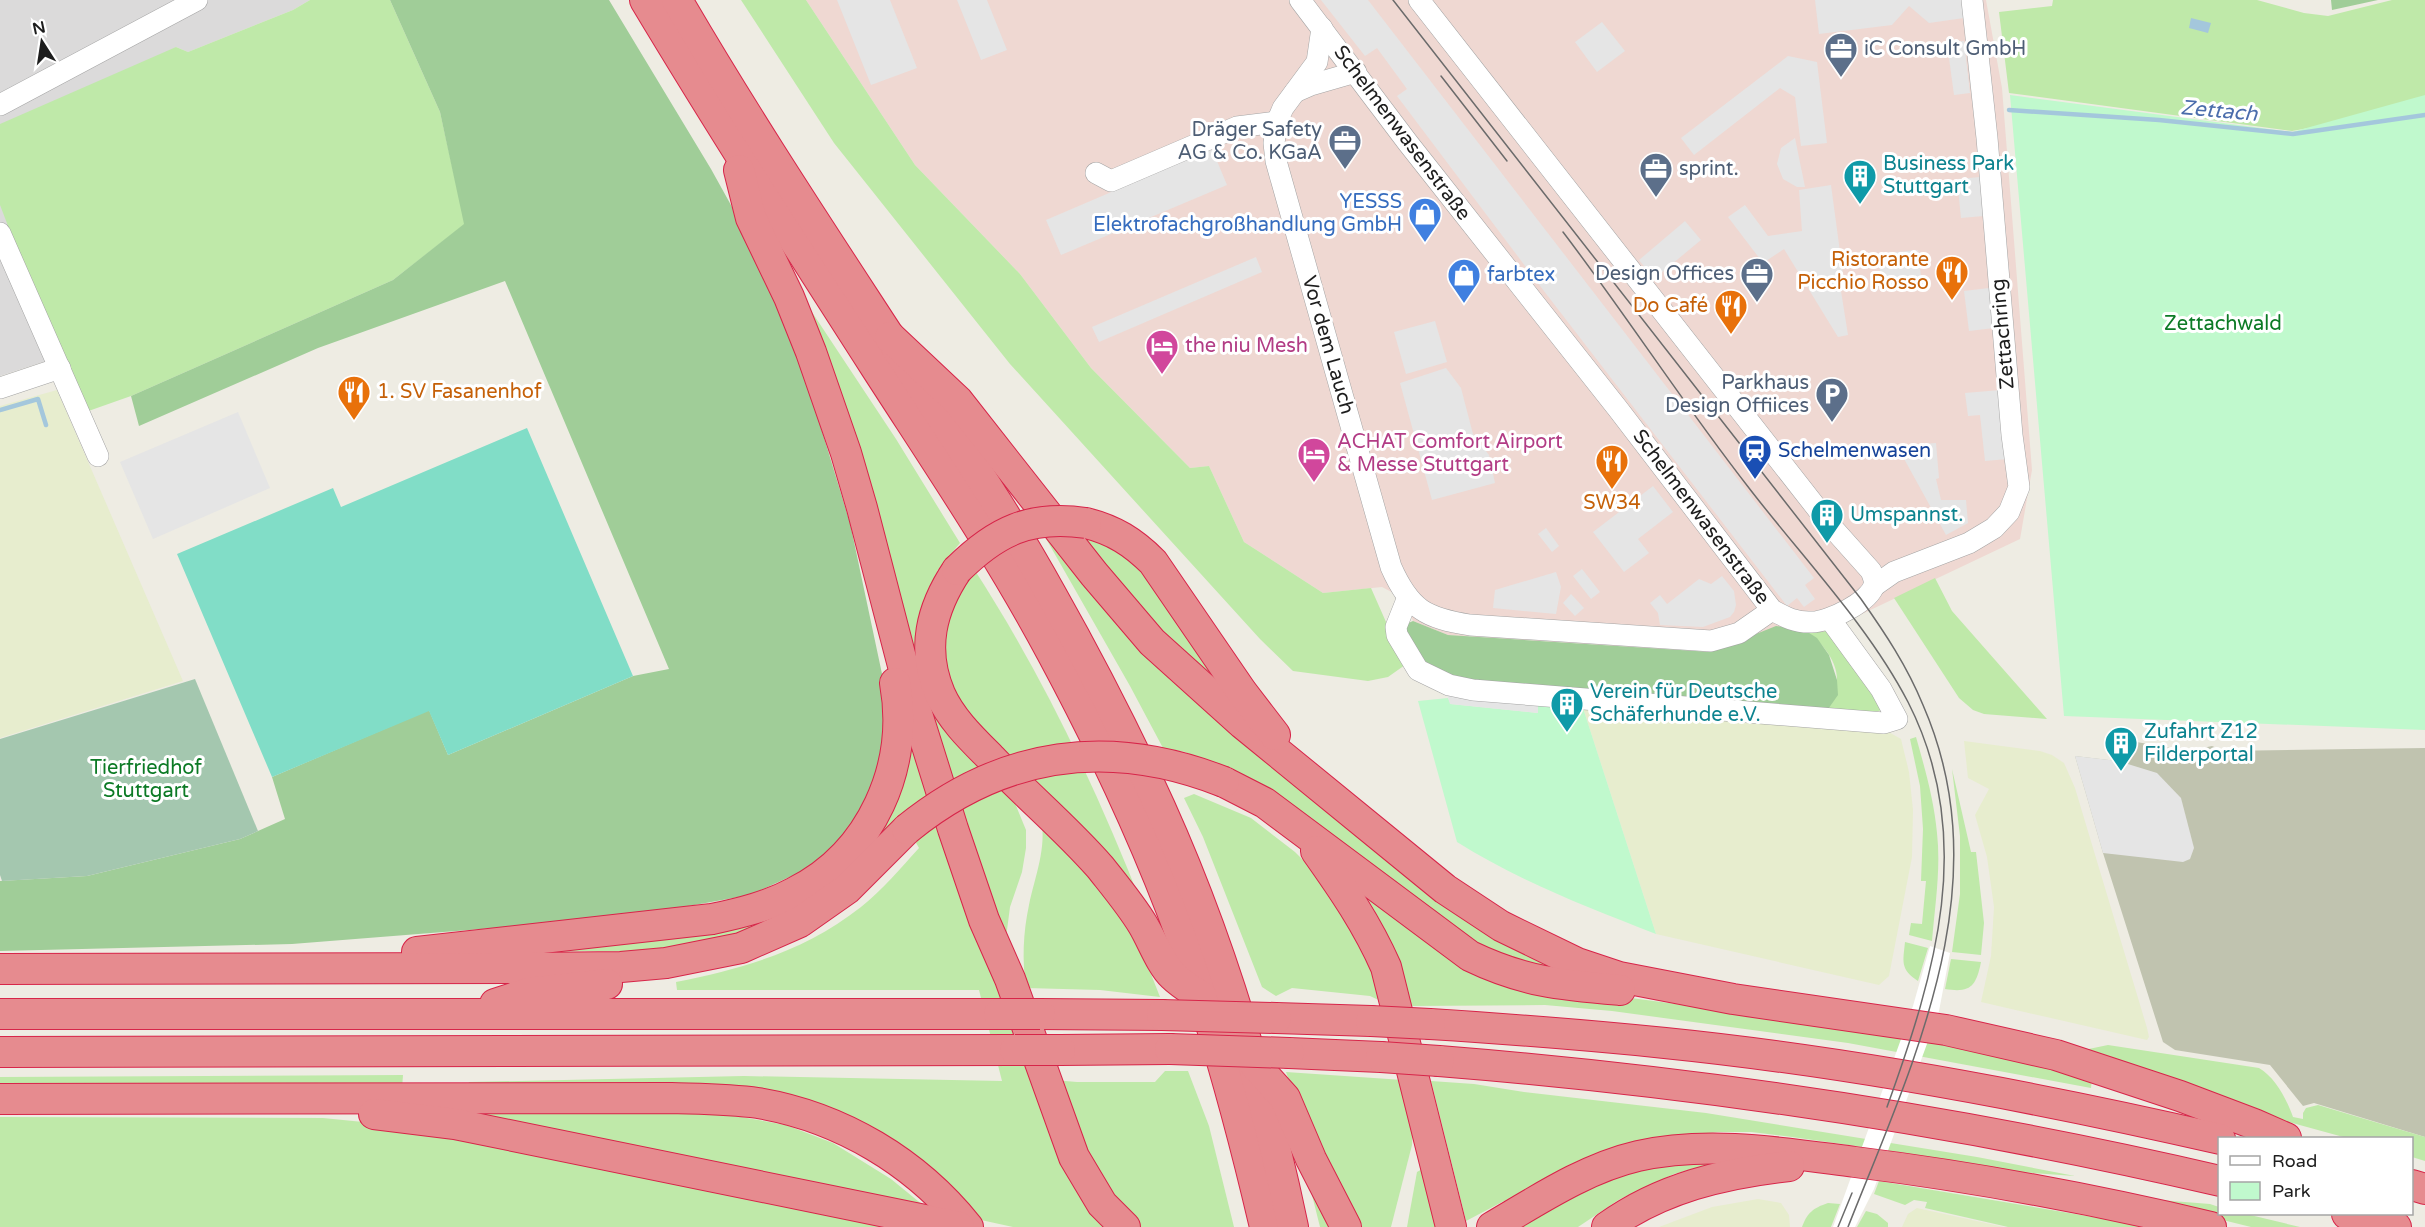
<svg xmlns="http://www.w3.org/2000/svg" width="2425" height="1227" font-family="'Varela Round',sans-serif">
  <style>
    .residential { fill: #dbdada }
    .commercial { fill: #efd8d2 }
    .construction { fill: #c0c3af }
    .farmland { fill: #e7edce }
    .grass { fill: #bfe9a9 }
    .forest { fill: #a0cd98 }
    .cemetery { fill: #a4c7af }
    .park { fill: #c0f9cd }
    .pitch { fill: #81ddc7 }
    .parking { fill: #e5e5e5 }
    .water { fill: #a4c7dc }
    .pier { fill: #fff }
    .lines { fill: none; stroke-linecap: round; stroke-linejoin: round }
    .stream { stroke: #a4c7dc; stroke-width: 4.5 }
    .minor-casing { stroke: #a4a4a4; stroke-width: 22 }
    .highway-casing { stroke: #d72549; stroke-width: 32 }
    .minor { stroke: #fff; stroke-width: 21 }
    .highway { stroke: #e68b8f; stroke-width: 30 }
    .tram { stroke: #6b6b6b; stroke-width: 1.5 }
    .highway-bridge-casing { stroke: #d72549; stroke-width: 32; stroke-linecap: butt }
    .highway-bridge { stroke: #e68b8f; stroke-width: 30 }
    .labels { text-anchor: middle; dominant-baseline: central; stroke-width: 6; stroke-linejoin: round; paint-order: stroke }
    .service-label { font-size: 20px; fill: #4e5e75; stroke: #fff; text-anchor: end }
    .street-label { font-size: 20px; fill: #1d1d1d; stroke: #fff }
    .culture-label { font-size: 20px; fill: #0d838f; stroke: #fff; text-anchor: start }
    .shop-label { font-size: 20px; fill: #366cbe; stroke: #fff; text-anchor: end }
    .food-label { font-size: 20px; fill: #c56008; stroke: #fff; text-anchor: end }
    .park-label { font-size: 20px; fill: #0c7a25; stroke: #fff }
    .hotel-label { font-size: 20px; fill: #b23c85; stroke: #fff; text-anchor: start }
    .transit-label { font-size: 20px; fill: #164399; stroke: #fff; text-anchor: start }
    .water-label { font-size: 21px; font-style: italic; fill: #4b6dac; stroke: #fff }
  </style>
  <rect width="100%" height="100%" fill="#eeece3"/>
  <polygon class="residential" points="0,0 310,0 293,10 188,52 176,47 55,358 0,376"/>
  <polygon class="commercial" points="806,0 1986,0 2002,88 2032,470 2020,539 1824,632 1803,629 1744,640 1711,652 1448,635 1413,621 1405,599 1382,587 1323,593 1244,542 1209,466 1190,468 1091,368 1020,274 915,165"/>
  <polygon class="construction" points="2119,739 2189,751 2212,746 2224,751 2425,748 2425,1137 2314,1103 2303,1106 2270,1065 2175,1050 2163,1042 2103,853 2075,756 2117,761"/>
  <g class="farmland">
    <polygon points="57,390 183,681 0,738 0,406"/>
    <polygon points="1582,705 1885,730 1901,739 1909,772 1913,810 1912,857 1889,976 1879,985 1656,934"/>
    <polygon points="1964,741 2040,751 2052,755 2064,763 2075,788 2147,1028 2149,1037 2147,1040 1981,1002 1991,956 1994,907 1987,857 1975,815 1989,789 1968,778"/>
    <polygon points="1758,1199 1781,1203 1789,1215 1790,1227 1659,1227 1712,1207"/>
    <polygon points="1917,1208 2004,1227 1902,1227 1908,1214"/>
  </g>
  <g class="grass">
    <polygon points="310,0 390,0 440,112 465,224 393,280 131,396 80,414 0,205 0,124 176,47 188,52 293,10"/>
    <polygon points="741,0 806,0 915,165 1020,274 1091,368 1190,468 1209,466 1244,542 1323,593 1371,588 1405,665 1388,677 1368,681 1293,671 1260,639 1010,364 834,143"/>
    <polygon points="2053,0 2257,0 2304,13 2328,16 2392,0 2425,0 2425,107 2292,131 2009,93 1999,12 2052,6"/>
    <polygon points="796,288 896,439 960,543 937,571 938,577 922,635 1012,796 1026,830 1026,848 1022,872 1010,907 1006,938 1001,939"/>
    <polygon points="1024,500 1176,676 1586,976 1499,962 1217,766 1185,752 1163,748 1130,686"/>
    <polygon points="1085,532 1142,561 1246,713 1193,670 1077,538"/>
    <path d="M972 566C1041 672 1096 787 1142 905L1004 759 952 695 940 643 952 595Z"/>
    <polygon points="1935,578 1952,611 2047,719 1984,714 1973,710 1959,698 1894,598"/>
    <path d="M1803 629 1823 632 1829 629 1882 710 1868 714 1826 712C1829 703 1837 689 1837 679 1837 659 1818 638 1803 629Z"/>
    <path d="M908 730 1114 1227H1013L981 1220 957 1193 822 1108 467 1087 469 1082 744 1076 1002 1081 979 990H677L676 982C745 968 805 951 861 907 882 890 901 868 919 848L903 820 761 930 659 952 585 951 517 953 794 903Z"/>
    <path d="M1916 737C1925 769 1934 800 1937 833 1941 869 1935 905 1932 941L1909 935 1911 923 1922 924 1926 881H1921L1923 829 1920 786 1910 739Z"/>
    <polygon points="1952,769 1971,852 1976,852 1984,923 1981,955 1952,952 1960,894 1960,836"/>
    <polygon points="1194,794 1251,818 1295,852 1326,883 1370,959 1383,1002 1370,996 1292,988 1276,996 1262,987 1203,837 1184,798"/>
    <path d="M1041 818 1070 843 1140 946 1160 997 1100 990 1026 988C1022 960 1023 933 1029 905 1035 876 1047 848 1041 818Z"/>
    <path d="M1362 889 1432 939 1631 998 1904 1034 2092 1078 2091 1088 1848 1043 1612 1011 1545 1005 1411 1006C1399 959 1387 930 1362 889Z"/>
    <path d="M1905 942 1928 948 1918 981C1900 969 1903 962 1905 942Z"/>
    <path d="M1951 959 1981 962C1976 987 1970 993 1945 989Z"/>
    <path d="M2108 1045 2259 1068C2275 1077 2287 1100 2293 1117L2303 1119V1113L2306 1108 2318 1105 2425 1137V1161L2412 1157V1138H2347L2271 1117 2079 1051Z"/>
    <polygon points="1165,1071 1188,1071 1209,1126 1234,1227 1141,1227 1129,1217 1104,1194 1053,1080 1077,1082 1155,1082"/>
    <polygon points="1286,1072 1403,1080 1413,1123 1412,1145 1391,1227 1357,1227 1305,1125"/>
    <polygon points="403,1075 402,1089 0,1089 0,1077"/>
    <polygon points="1431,1081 1474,1084 1524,1092 1706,1113 1977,1157 2075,1176 2006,1171 1898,1152 1792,1137 1751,1132 1718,1132 1645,1140 1506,1203 1504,1201 1466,1221"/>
    <polygon points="482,1113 724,1114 786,1125 833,1143 891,1179 929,1210 449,1115"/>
    <polygon points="0,1117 323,1118 373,1123 716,1189 781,1206 885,1227 0,1227"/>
    <polygon points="1718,1162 1674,1174 1620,1199 1578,1227 1512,1227 1637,1165"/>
    <polygon points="1424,1168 1440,1227 1407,1227 1417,1172"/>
    <polygon points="1879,1181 2152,1227 2008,1227 1925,1208 1927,1202 1914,1200 1905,1205 1874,1194"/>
    <polygon points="1310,1187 1337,1227 1320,1227"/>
    <polygon points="2147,1199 2210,1204 2219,1207 2220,1214 2246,1214 2300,1227 2251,1227 2146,1201"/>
    <path d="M1828 1203 1840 1204 1831 1227H1802C1807 1213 1813 1208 1828 1203Z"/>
    <polygon points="1866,1211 1877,1214 1888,1223 1888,1227 1857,1227"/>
  </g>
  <g class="forest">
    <polygon points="390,0 609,0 711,169 752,243 791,329 850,523 885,688 881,764 857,822 818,864 750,895 661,911 521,926 292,944 0,951 0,881 87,876 240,839 285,819 272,777 429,710 448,755 633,676 669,669 505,281 318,348 139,426 131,396 393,280 464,224 440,112"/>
    <polygon points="2331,0 2378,0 2332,10"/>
    <path d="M1413 621 1448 635 1711 652 1776 626 1803 629 1817 638 1829 655 1837 680 1838 695 1826 712 1474 684C1437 670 1429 671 1404 637L1406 624Z"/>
  </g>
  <polygon class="cemetery" points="195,679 258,831 240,839 87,876 2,881 0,875 0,739"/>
  <g class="park">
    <polygon points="2010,95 2292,132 2425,95 2425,730 2064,716"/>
    <path d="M1448 698 1451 704 1538 713V700L1582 705 1656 934C1587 907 1519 881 1457 842L1418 701Z"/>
  </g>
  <polygon class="pitch" points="527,428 633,676 448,755 429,711 272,777 177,554 333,488 341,507"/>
  <g class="parking">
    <polygon points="837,0 890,0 917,68 871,85"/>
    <polygon points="957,0 987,0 1007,50 981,60"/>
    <polygon points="1321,0 1368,0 1814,578 1805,585 1815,599 1804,607 1797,598 1787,606 1547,295 1397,96 1407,89 1377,48 1365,56"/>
    <polygon points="1815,0 1962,0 1964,18 1929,23 1909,6 1892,25 1819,34"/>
    <polygon points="1602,22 1625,51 1597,72 1575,42"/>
    <polygon points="1964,41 1970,93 1954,95 1947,43"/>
    <polygon points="1788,56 1817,62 1827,143 1801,146 1795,97 1780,88 1694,155 1681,138"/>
    <polygon points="1795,138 1805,187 1797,187 1783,179 1777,164 1781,148"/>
    <polygon points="1212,149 1227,185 1061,255 1046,220"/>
    <polygon points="1980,177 1984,216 1961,218 1957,179"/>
    <polygon points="1831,185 1845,289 1841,291 1848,335 1838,337 1784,249 1763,263 1728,217 1745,205 1768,236 1802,231 1799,190"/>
    <polygon points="1685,221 1701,240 1654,279 1639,260"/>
    <polygon points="1918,250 1922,285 1882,290 1878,254"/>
    <polygon points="1256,257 1262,272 1099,342 1092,327"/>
    <polygon points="1989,288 1994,328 1969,331 1964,291"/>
    <polygon points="1435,321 1447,362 1406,374 1394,332"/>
    <polygon points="1446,368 1461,388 1473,434 1489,455 1495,483 1432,500 1400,383"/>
    <polygon points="2001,390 2008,459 1985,461 1980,415 1968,416 1965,393"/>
    <polygon points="238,412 270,488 153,539 120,462"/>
    <polygon points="1936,443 1939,478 1936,479 1941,500 1966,500 1968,523 1946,535 1897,446"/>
    <polygon points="1653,486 1673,512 1638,539 1649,553 1624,572 1593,532"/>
    <polygon points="1546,528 1559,546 1552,552 1538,534"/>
    <polygon points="1582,569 1600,592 1591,599 1573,576"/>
    <polygon points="1556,572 1561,587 1556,614 1493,608 1495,590"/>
    <polygon points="1722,576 1734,591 1736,605 1734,612 1730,617 1703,627 1660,625 1658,613 1650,603 1660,595 1667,604 1699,579 1711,584"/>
    <polygon points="1571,594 1584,608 1575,616 1563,603"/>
    <polygon points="1445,689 1538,700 1538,713 1450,704"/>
    <polygon points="2075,756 2118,761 2157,773 2181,798 2194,848 2190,859 2183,862 2103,853"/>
  </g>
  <polygon class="water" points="2191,18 2211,23 2208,33 2189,28"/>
  <polygon class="pier" points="1930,946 1950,953 1939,1011 1874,1189 1855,1227 1833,1227 1913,1006"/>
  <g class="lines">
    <g class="stream">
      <polyline points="2009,110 2159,120 2293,134 2425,115"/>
      <polyline points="0,410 38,399 46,425"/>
    </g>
    <defs>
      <g id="minor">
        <path d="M1300 0 1408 143 1618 409 1772 610C1785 617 1796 623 1812 622 1828 622 1870 602 1874 585 1875 580 1873 576 1871 571L1830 525 1419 0"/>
        <path d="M1322 28 1317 62 1283 108 1277 122 1274 143 1276 161 1391 567C1410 610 1426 618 1470 625L1711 641 1739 633 1772 610"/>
        <polyline points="1295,92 1311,85 1356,72"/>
        <polyline points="0,105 197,0"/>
        <polyline points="1096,173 1111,181 1237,127 1277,122"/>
        <polyline points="0,233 98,456"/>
        <polyline points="0,388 60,368"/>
        <polyline points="1874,586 1894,572 1969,543 1994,528 2009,512 2019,487 2012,435 1987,138 1972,0"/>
        <polyline points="1408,597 1396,627 1397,635 1418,670 1449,685 1473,690 1884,723 1897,719 1881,689 1830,619"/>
      </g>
      <g id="highway">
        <path d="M645 0C720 125 799 248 878 371 938 464 1001 557 1053 655 1112 765 1165 880 1203 999 1227 1074 1247 1150 1265 1227"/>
        <path d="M677 0C755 134 842 263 926 393 969 459 1013 525 1051 594 1085 654 1117 716 1147 779 1214 920 1261 1074 1293 1227"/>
        <polyline points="739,170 751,218 789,297 811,352 846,453 862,508 908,685 953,829 984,920 1010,979 1074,1157 1102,1204 1125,1227"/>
        <polyline points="890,337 958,401 1094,574 1152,642 1243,724 1445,889 1501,926 1577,963 1619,977 1733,999 1946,1030 2056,1055 2180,1096 2254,1124 2286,1138"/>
        <path d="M1086 523C1114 530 1133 542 1153 562L1242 692 1275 735"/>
        <path d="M957 570C931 609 921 649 940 694 951 719 972 739 991 758 1026 795 1066 828 1100 867 1115 886 1131 905 1143 925 1152 940 1161 965 1173 976 1181 984 1193 991 1202 997"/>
        <path d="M1224 782 1265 803 1470 956C1524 982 1561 985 1620 990"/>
        <path d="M1316 851C1343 889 1367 924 1386 967L1451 1227"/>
        <path d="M417 952 712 919C741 913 769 906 795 892 872 853 910 766 895 683"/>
        <polyline points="0,969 530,968 621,967 666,963 741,948 800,922 847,889 907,829"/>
        <polyline points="495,1004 528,993 607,984"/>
        <polyline points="0,1014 999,1014"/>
        <polyline points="1040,1014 1162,1015"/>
        <polyline points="1276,1018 1371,1021"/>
        <path d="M1430 1024C1509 1029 1587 1035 1665 1043 1852 1062 2037 1097 2220 1139"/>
        <polyline points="1060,1050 1170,1049"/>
        <polyline points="0,1052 1015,1050"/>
        <polyline points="1289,1053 1381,1057"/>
        <path d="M1439 1061C1702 1082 1963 1121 2220 1181"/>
        <polyline points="1256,1066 1285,1098 1311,1159 1346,1227"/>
        <path d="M0 1099 671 1098C700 1099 729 1099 758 1103 841 1117 916 1162 968 1227"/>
        <polyline points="374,1114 455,1124 959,1227"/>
        <polyline points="2412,1185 2425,1189"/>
        <polyline points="2347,1214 2396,1227"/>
        <path d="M1492 1227C1538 1200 1586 1168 1638 1156 1709 1140 1784 1153 1855 1162 1975 1177 2093 1199 2211 1227"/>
        <path d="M1607 1227C1661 1188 1724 1173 1789 1166"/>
      </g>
    </defs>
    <use href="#minor" class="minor-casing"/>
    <use href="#highway" class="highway-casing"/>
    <use href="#minor" class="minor"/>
    <use href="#highway" class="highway"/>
    <g class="tram">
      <path d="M1393 0 1861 599C1885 633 1907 666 1923 705 2001 884 1914 1060 1848 1227"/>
      <polyline points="1441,76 1507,161"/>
      <path d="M1563 232C1627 316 1684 405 1749 488 1802 557 1868 625 1908 702 1977 837 1935 974 1887 1107"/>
      <polyline points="1838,1227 1852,1193"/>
    </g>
    <defs>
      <g id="highway-bridge">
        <path d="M957 570C996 531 1030 515 1086 523"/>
        <path d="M907 829C1003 751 1110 737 1224 782"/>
        <polyline points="999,1014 1040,1014"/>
        <polyline points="1162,1015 1276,1018"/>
        <polyline points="1371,1021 1430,1024"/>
        <polyline points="1170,1049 1289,1053"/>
        <polyline points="1015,1050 1060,1050"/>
        <polyline points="1381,1057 1439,1061"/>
      </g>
    </defs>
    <use href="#highway-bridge" class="highway-bridge-casing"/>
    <use href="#highway-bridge" class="highway-bridge"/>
  </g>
  <defs>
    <symbol id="office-pin" viewBox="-11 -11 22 30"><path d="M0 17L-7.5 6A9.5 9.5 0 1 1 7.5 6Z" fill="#5c6f8a" stroke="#fff"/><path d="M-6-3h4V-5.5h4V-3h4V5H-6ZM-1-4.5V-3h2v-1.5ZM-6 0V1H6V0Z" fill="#fff"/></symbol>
    <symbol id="building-pin" viewBox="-11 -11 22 30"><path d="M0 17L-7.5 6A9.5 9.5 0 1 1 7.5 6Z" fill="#0f9aa8" stroke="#fff"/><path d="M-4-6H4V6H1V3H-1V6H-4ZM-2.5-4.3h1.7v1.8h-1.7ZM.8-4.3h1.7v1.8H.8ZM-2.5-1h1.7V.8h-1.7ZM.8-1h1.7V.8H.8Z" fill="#fff"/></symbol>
    <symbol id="shop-pin" viewBox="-11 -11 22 30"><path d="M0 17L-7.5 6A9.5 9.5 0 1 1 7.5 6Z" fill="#3f7fe0" stroke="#fff"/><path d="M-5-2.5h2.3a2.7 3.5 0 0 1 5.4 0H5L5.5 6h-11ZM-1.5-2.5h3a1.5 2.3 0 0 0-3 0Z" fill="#fff"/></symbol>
    <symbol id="restaurant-pin" viewBox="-11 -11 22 30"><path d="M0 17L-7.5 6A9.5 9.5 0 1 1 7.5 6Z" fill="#e8710a" stroke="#fff"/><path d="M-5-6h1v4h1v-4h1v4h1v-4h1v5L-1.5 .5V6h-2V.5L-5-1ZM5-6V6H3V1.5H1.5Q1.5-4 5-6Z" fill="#fff"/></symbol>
    <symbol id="hotel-pin" viewBox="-11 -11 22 30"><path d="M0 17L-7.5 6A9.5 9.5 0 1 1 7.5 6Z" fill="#d1479c" stroke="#fff"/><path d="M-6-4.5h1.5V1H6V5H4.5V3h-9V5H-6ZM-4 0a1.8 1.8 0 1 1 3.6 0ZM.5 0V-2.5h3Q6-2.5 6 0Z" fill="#fff"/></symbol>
    <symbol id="parking-pin" viewBox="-11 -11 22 30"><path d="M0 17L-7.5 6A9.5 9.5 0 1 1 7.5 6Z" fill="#5c6f8a" stroke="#fff"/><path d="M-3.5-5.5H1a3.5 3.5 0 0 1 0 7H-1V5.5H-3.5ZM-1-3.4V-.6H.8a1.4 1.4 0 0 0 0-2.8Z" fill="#fff"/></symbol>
    <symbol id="station-pin" viewBox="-11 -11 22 30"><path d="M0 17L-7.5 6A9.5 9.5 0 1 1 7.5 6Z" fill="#1a4fb4" stroke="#fff"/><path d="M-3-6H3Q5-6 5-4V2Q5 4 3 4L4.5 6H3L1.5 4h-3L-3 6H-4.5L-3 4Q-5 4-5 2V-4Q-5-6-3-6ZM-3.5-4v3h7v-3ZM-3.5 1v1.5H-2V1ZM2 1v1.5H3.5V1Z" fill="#fff"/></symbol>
  </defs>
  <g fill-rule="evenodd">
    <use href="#office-pin" x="1822" y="30" width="38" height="52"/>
    <use href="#office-pin" x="1326" y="122" width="38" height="52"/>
    <use href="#office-pin" x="1637" y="150" width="38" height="52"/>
    <use href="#building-pin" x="1841" y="157" width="38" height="52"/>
    <use href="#shop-pin" x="1406" y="195" width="38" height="52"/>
    <use href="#restaurant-pin" x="1933" y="253" width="38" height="52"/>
    <use href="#office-pin" x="1738" y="255" width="38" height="52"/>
    <use href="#shop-pin" x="1445" y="256" width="38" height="52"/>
    <use href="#restaurant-pin" x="1712" y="287" width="38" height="52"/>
    <use href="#hotel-pin" x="1143" y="327" width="38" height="52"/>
    <use href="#restaurant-pin" x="335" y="373" width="38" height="52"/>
    <use href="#parking-pin" x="1813" y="375" width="38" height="52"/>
    <use href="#station-pin" x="1736" y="432" width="38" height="52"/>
    <use href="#hotel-pin" x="1295" y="435" width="38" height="52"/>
    <use href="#restaurant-pin" x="1593" y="442" width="38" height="52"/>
    <use href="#building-pin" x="1808" y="496" width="38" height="52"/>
    <use href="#building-pin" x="1548" y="685" width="38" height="52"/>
    <use href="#building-pin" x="2102" y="724" width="38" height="52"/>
  </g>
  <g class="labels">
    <g class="service-label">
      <text x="1864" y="49" text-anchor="start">iC Consult GmbH</text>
      <text x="1322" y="130">Dräger Safety<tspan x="1322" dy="23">AG &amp; Co. KGaA</tspan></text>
      <text x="1679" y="169" text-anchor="start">sprint.</text>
      <text x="1734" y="274">Design Offices</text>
      <text x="1809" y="383">Parkhaus<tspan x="1809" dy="23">Design Offiices</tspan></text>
    </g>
    <g class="street-label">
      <text transform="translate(1402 133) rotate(53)">Schelmenwasenstraße</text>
      <text transform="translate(2003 334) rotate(-95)">Zettachring</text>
      <text transform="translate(1328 345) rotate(74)">Vor dem Lauch</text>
      <text transform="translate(1701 517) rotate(53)">Schelmenwasenstraße</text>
    </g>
    <g class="culture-label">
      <text x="1883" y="164">Business Park<tspan x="1883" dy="23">Stuttgart</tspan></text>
      <text x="1850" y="515">Umspannst.</text>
      <text x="1590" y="692">Verein für Deutsche<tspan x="1590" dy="23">Schäferhunde e.V.</tspan></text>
      <text x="2144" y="732">Zufahrt Z12<tspan x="2144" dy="23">Filderportal</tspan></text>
    </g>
    <g class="shop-label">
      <text x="1402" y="202">YESSS<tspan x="1402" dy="23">Elektrofachgroßhandlung GmbH</tspan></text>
      <text x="1487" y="275" text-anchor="start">farbtex</text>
    </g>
    <g class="food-label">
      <text x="1929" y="260">Ristorante<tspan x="1929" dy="23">Picchio Rosso</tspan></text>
      <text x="1708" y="306">Do Café</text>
      <text x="377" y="392" text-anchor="start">1. SV Fasanenhof</text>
      <text x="1612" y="503" text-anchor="middle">SW34</text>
    </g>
    <g class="park-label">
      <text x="2223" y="324">Zettachwald</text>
      <text x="146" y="768">Tierfriedhof<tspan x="146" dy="23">Stuttgart</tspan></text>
    </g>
    <g class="hotel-label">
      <text x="1185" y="346">the niu Mesh</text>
      <text x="1337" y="442">ACHAT Comfort Airport<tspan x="1337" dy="23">&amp; Messe Stuttgart</tspan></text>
    </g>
    <g class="transit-label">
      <text x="1778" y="451">Schelmenwasen</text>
    </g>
    <g class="water-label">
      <text transform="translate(2219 111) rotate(5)">Zettach</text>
    </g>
  </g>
  <rect x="2218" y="1137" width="195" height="78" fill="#ffffff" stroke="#a5a5a5" stroke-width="1.5"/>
  <rect x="2230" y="1156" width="30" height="9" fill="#ffffff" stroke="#a5a5a5" stroke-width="1.5"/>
  <text x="2272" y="1167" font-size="18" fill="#1d1d1d">Road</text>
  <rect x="2230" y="1182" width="30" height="18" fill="#c0f9cd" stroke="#a5a5a5" stroke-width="1.5"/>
  <text x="2272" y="1197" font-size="18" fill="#1d1d1d">Park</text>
  <g transform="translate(42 42) rotate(348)" stroke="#ffffff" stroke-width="4.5" paint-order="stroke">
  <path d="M0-4.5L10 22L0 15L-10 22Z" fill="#1d1d1d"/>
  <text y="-9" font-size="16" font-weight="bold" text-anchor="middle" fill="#1d1d1d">N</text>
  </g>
</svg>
